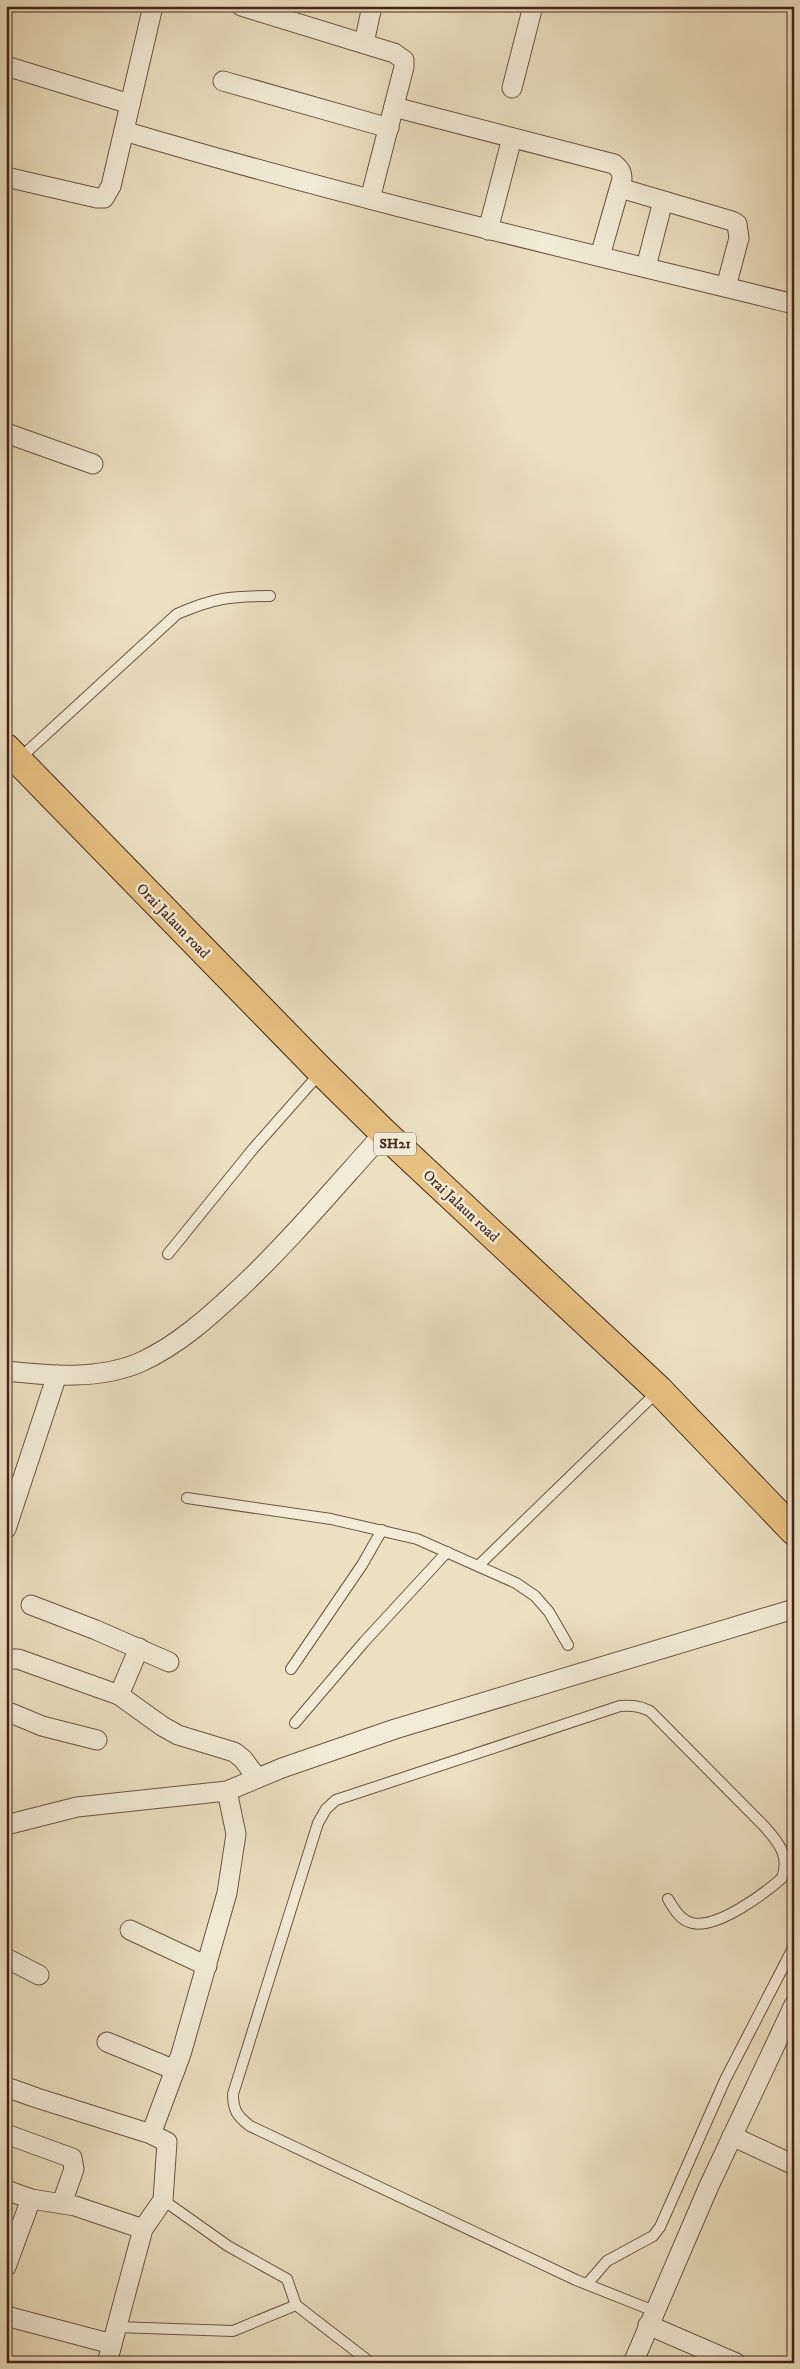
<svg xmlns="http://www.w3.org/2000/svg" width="800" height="2369" font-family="'IM FELL DW Pica',serif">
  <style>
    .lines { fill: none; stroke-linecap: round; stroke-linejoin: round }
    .service-casing { stroke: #6d5342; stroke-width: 12 }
    .minor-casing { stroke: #6d5342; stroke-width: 21 }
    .primary-casing { stroke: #432418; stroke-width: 30 }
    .service { stroke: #f3ebd7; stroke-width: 10 }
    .minor { stroke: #f3ebd7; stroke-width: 19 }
    .primary { stroke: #e6c080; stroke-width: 28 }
    .labels { text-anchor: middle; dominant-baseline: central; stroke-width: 5; stroke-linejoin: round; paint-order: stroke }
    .shield { fill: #f3ebd7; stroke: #786051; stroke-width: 1 }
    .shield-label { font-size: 14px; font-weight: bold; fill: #432418 }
    .street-label { font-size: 15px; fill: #432418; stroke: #f3ebd7 }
  </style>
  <rect width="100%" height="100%" fill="#ece0c1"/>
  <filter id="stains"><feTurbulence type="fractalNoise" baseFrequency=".004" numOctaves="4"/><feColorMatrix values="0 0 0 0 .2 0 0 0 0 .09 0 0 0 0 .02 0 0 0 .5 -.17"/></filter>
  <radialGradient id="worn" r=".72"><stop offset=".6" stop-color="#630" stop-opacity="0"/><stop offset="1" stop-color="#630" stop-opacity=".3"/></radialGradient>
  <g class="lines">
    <defs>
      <g id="service">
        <path d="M19 759 177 614C214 598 230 596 270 596"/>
        <polyline points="168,1254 253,1149 320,1073"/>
        <polyline points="187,1498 331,1519 417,1539 516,1583 535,1596 549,1612 568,1645"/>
        <polyline points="478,1566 658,1391"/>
        <polyline points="291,1669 362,1565 382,1530"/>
        <polyline points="295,1723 364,1642 447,1552"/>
        <polyline points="785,1870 794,1874"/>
        <polyline points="163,2200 228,2246 287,2279 296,2305"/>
        <polyline points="587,2284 607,2261 653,2236 660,2227 725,2080 794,1946"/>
        <path d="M654 2311 576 2280 250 2126C237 2116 233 2110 233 2094L318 1823 326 1809 336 1800 620 1706C632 1705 639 1706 650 1711L765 1827C779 1843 790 1856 782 1878 764 1894 717 1929 692 1923 680 1920 674 1909 668 1899"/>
        <polyline points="116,2327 233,2331 296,2305 371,2363"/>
      </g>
      <g id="minor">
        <polyline points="241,6 394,53 404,60 404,67 370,199"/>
        <polyline points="364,43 372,6"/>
        <polyline points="6,66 130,104"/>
        <polyline points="223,81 389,128"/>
        <polyline points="512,88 533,6"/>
        <path d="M394 107 614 164C620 169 622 172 622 179L600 256"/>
        <path d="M124 131C345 197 570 249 794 304"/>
        <polyline points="6,177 97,198 104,198 111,186 153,6"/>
        <polyline points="620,188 732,221 737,224 739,238 726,287"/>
        <polyline points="488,230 512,138"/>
        <polyline points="646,267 663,201"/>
        <polyline points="6,433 93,464"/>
        <path d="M6 1371C50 1376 100 1380 141 1362 178 1345 209 1317 239 1289 290 1241 336 1186 384 1133"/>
        <polyline points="6,1529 57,1375"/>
        <polyline points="31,1605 96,1630 169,1662"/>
        <polyline points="6,1662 11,1659 18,1659 119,1695 162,1726 178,1735 234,1752 243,1759 257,1778"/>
        <polyline points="119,1695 139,1648"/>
        <polyline points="6,1711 42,1726 97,1740"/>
        <polyline points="6,1825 77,1807 227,1791 282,1768 395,1729 794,1609"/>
        <polyline points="130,1930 207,1966"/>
        <polyline points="6,1958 39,1975"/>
        <polyline points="107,2042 175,2070"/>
        <polyline points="6,2087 37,2098 151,2134 167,2142 163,2200 143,2229 107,2363"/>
        <polyline points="6,2134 72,2158 74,2169 62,2203"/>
        <polyline points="151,2134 181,2054 227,1893 236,1834 227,1791"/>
        <polyline points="732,2136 794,2165"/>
        <polyline points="6,2190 31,2199 75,2206 143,2229"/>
        <polyline points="6,2267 31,2199"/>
        <polyline points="6,2316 112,2344"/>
        <polyline points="648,2325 736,2363"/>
        <polyline points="633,2363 709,2186 794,2005"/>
      </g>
      <polyline id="primary" points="6,748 321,1071 384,1133 659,1390 794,1531"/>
    </defs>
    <use href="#service" class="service-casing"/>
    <use href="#minor" class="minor-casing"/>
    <use href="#primary" class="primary-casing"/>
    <use href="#service" class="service"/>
    <use href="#minor" class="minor"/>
    <use href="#primary" class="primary"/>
  </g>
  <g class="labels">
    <rect class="shield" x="374" y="1132.5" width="42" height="23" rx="4"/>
    <g class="shield-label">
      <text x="395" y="1144">SH21</text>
    </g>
    <g class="street-label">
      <text transform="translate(173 921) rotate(46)">Orai Jalaun road</text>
      <text transform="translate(461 1206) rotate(43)">Orai Jalaun road</text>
    </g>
  </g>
  <rect width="800" height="2369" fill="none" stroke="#ece0c1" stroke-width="25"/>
  <rect x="8" y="8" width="785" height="2354" fill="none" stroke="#432418" stroke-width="2.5"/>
  <rect x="12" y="12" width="775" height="2344" fill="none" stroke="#432418"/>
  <rect width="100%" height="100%" filter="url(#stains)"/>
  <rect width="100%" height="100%" fill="url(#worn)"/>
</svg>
